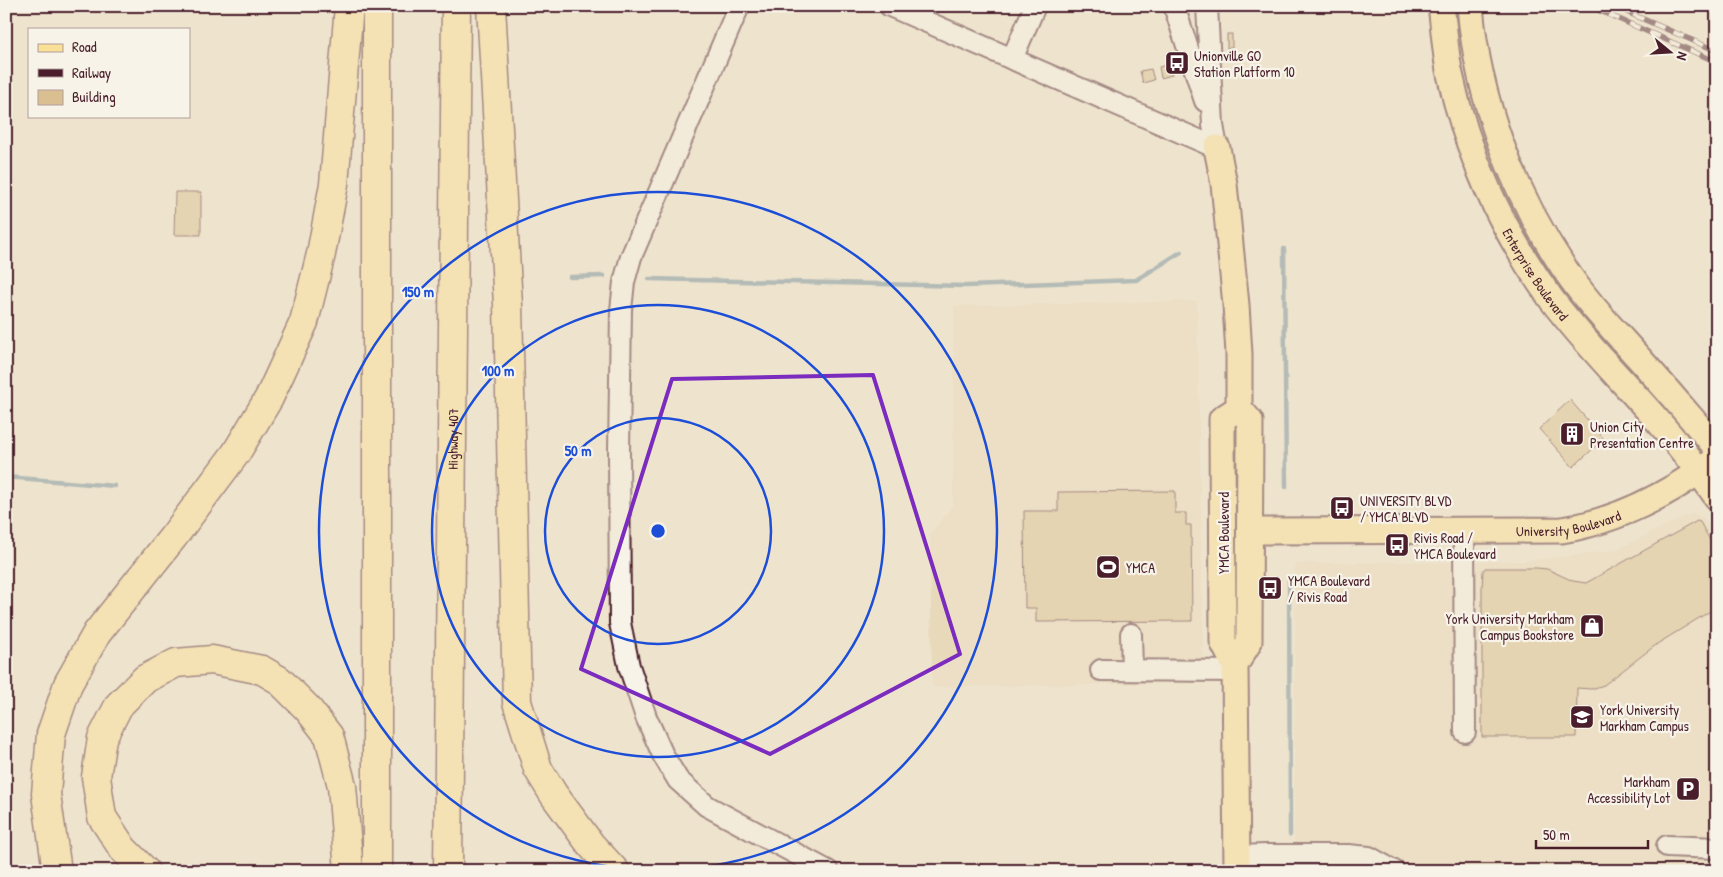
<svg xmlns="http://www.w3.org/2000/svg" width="1723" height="877" font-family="'Patrick Hand',sans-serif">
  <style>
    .built { fill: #e8d9bb }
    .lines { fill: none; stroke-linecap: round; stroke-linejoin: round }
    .stream { stroke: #6d8b99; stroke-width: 4.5 }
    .building { fill: #dac090; stroke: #4a1f2b }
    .minor-casing { stroke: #4a1f2b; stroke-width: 24 }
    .major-casing { stroke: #4a1f2b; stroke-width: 29 }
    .highway-casing { stroke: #4a1f2b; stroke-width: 31 }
    .minor { stroke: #f7f3e8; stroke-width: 20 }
    .major { stroke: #fadf96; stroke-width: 25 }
    .highway { stroke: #fadf96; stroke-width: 28 }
    .rail-casing { stroke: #4a1f2b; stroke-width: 5.5 }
    .rail { stroke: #f7f3e8; stroke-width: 4; stroke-dasharray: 11; stroke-linecap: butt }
    .marked { fill: none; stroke: #7b2cbf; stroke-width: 4; stroke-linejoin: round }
    .ring { fill: none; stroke: #1d4ed8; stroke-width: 2.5 }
    .labels { text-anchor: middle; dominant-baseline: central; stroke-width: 4.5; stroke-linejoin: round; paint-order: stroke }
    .poi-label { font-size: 14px; fill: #4a1f2b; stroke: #f7f3e8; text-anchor: start }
    .street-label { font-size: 14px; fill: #4a1f2b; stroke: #f7f3e8 }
    .centre { fill: #1d4ed8; stroke: #f7f3e8; stroke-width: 2.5 }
    .ring-label { font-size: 15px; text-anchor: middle; font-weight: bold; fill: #1d4ed8; stroke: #f7f3e8; stroke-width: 4.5; stroke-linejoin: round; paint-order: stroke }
  </style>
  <rect width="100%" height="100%" fill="#eee4ce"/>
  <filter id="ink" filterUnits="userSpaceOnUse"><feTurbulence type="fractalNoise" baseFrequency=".02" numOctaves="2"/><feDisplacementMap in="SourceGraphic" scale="10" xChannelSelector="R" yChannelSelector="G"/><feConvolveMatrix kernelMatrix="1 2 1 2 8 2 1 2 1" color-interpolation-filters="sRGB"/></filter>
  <g filter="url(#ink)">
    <g class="built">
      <polygon points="1197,301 1204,683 932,687 930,534 953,505 954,306"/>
      <polygon points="1692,513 1704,518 1717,540 1717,871 1294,871 1295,563 1525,561 1615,550"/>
    </g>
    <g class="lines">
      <g class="stream">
        <polyline points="1284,249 1286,487"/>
        <polyline points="570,277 604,276"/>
        <polyline points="649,279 966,286 1136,280 1181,252"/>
        <polyline points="6,477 115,486"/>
        <polyline points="1289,578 1290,835"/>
        <polyline points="1290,868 1293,871"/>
      </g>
    </g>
    <g class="building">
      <rect x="1227" y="34" width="5" height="14"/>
      <polygon points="1169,64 1172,75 1161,78 1159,67"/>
      <polygon points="1151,69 1154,80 1143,83 1140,71"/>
      <polygon points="175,192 201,192 201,235 174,235"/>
      <polygon points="1570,400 1604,439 1573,467 1539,429"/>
      <polygon points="1175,491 1175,513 1186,513 1186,525 1191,525 1192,621 1036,622 1036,608 1025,608 1024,511 1058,511 1058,492"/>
      <polygon points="1697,521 1700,522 1717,553 1717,607 1657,644 1604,685 1591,689 1577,688 1576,737 1482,737 1482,588 1483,571 1485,568 1537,568 1547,569 1573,581 1586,583"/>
    </g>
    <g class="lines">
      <defs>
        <g id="minor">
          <polyline points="739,6 631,257 624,282 621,310 619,452 620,623 629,666 646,717 663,755 678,780 707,806 828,871"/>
          <polyline points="890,6 1217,148"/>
          <polyline points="1174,6 1205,101"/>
          <polyline points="1207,6 1213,125 1217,148"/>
          <polyline points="1012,59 1035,6"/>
          <polyline points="1464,531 1465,732"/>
          <polyline points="1131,634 1132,670"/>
          <polyline points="1101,670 1236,671"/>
          <polyline points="1667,846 1717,848"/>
          <polyline points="1348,855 1369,857 1394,871"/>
          <polyline points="1236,856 1266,855 1348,855 1348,871"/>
        </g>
        <g id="major">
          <path id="s1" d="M1441 6C1444 27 1445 49 1449 70 1466 152 1502 232 1552 300 1586 345 1627 385 1664 428 1683 450 1700 473 1717 497"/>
          <path d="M1470 6C1478 100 1512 190 1564 268 1585 300 1612 328 1637 356 1664 386 1690 417 1717 448"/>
          <polyline points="1217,148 1224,184 1236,305 1239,354 1239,408 1250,421 1249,642 1235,665"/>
          <path id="s2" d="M1250 531 1562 530C1617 521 1667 495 1711 463"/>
          <polyline points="1237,871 1235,665 1223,642 1222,419 1239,408"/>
        </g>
        <g id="highway">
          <polyline points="377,6 377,871"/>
          <polyline points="491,6 508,305 517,702 538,769 554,795 591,845 615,871"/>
          <polyline points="57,871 46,794 51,734 68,684 97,633 174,536 236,453 269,398 304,322 321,254 334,184 349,6"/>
          <polyline points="145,871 123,849 102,817 96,777 102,738 119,705 145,679 176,663 212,660 262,670 279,680 308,709 329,736 342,786 349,871"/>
          <path id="s3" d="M448 871 456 6"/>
        </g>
      </defs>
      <use href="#minor" class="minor-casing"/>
      <use href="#major" class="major-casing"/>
      <use href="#highway" class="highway-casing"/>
      <use href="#minor" class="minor"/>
      <use href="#major" class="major"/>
      <use href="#highway" class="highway"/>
      <defs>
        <g id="rail">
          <polyline points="1589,6 1717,62"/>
          <polyline points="1613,6 1717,51"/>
        </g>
      </defs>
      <use href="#rail" class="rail-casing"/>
      <use href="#rail" class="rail"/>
    </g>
  </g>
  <path d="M0 0H1723V877H0ZM873 375 960 654 770 754 581 669 672 379Z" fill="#eee4ce" fill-opacity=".55" fill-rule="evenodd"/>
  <path class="marked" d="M873 375 960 654 770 754 581 669 672 379Z"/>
  <g class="ring">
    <circle cx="658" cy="531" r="113"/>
    <circle cx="658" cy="531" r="226"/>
    <circle cx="658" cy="531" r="339"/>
  </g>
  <defs>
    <symbol id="bus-square" viewBox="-11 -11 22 22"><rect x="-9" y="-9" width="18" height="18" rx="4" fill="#4a1f2b" stroke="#f7f3e8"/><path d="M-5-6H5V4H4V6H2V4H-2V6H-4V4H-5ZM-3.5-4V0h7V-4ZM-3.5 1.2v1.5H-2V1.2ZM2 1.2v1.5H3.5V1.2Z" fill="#fff"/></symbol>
    <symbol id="building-square" viewBox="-11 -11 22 22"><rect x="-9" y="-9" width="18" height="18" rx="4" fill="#4a1f2b" stroke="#f7f3e8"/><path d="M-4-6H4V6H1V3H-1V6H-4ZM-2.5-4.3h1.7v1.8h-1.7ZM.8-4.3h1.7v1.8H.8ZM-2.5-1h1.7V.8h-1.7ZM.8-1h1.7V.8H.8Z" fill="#fff"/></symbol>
    <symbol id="stadium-square" viewBox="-11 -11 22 22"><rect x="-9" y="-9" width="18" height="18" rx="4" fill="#4a1f2b" stroke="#f7f3e8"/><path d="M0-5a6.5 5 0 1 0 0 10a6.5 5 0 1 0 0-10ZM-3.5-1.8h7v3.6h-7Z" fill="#fff"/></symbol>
    <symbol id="shop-square" viewBox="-11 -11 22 22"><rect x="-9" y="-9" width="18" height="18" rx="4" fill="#4a1f2b" stroke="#f7f3e8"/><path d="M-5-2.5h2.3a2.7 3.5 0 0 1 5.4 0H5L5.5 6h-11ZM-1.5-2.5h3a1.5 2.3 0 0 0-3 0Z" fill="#fff"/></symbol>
    <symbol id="university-square" viewBox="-11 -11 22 22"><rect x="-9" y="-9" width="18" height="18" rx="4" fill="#4a1f2b" stroke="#f7f3e8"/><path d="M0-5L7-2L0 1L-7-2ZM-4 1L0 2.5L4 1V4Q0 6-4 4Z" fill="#fff"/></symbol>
    <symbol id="parking-square" viewBox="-11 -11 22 22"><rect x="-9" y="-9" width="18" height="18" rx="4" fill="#4a1f2b" stroke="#f7f3e8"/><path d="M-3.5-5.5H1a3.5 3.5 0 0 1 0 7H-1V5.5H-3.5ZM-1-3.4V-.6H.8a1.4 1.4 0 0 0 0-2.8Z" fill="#fff"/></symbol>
  </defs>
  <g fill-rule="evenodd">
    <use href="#bus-square" x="1163" y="49" width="28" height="28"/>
    <use href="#building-square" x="1558" y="420" width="28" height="28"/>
    <use href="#bus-square" x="1328" y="494" width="28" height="28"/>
    <use href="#bus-square" x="1383" y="531" width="28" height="28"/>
    <use href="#stadium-square" x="1094" y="553" width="28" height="28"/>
    <use href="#bus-square" x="1256" y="574" width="28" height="28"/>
    <use href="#shop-square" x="1578" y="612" width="28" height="28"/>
    <use href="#university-square" x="1568" y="703" width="28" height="28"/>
    <use href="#parking-square" x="1674" y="775" width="28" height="28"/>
  </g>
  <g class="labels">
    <g class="poi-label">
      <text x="1194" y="55">Unionville GO<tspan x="1194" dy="16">Station Platform 10</tspan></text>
      <text x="1590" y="426">Union City<tspan x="1590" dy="16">Presentation Centre</tspan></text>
      <text x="1360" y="500">UNIVERSITY BLVD<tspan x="1360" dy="16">/ YMCA BLVD</tspan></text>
      <text x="1414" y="537">Rivis Road /<tspan x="1414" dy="16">YMCA Boulevard</tspan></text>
      <text x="1126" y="567">YMCA</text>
      <text x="1288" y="580">YMCA Boulevard<tspan x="1288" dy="16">/ Rivis Road</tspan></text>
      <text x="1574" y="618" text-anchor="end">York University Markham<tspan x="1574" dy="16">Campus Bookstore</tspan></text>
      <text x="1600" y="709">York University<tspan x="1600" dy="16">Markham Campus</tspan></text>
      <text x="1670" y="781" text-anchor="end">Markham<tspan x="1670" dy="16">Accessibility Lot</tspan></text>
    </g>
    <g class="street-label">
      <text stroke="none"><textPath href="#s1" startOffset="288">Enterprise Boulevard</textPath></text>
      <text stroke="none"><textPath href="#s3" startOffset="432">Highway 407</textPath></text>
      <text stroke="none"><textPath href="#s2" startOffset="319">University Boulevard</textPath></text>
      <text transform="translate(1223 533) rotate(-90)">YMCA Boulevard</text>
    </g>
  </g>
  <circle cx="658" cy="531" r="8" class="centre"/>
  <g class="ring-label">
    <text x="418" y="297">150 m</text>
    <text x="498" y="376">100 m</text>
    <text x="578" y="456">50 m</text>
  </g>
  <rect width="1723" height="877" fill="none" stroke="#f7f3e8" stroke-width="25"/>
  <rect x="12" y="12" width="1698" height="852" fill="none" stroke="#4a1f2b" stroke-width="2" filter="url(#ink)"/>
  <rect x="28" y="28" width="162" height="90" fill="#f7f3e8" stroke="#b29e9c"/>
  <rect x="38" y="44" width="25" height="8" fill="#fadf96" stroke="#b29e9c"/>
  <text x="72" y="52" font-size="15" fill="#4a1f2b">Road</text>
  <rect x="38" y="69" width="25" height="8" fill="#4a1f2b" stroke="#b29e9c"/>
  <text x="72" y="78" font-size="15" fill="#4a1f2b">Railway</text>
  <rect x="38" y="90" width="25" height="15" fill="#dac090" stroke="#b29e9c"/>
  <text x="72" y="102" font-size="15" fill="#4a1f2b">Building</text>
  <g transform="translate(1670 52) rotate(108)" stroke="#f7f3e8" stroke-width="4" paint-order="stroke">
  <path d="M0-4L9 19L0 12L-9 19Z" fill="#4a1f2b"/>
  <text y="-8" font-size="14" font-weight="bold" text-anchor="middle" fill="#4a1f2b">N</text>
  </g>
  <path d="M1536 840v8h112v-8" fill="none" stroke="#4a1f2b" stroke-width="2.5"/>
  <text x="1543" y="840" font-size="15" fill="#4a1f2b" stroke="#f7f3e8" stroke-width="4" paint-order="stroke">50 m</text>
</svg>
